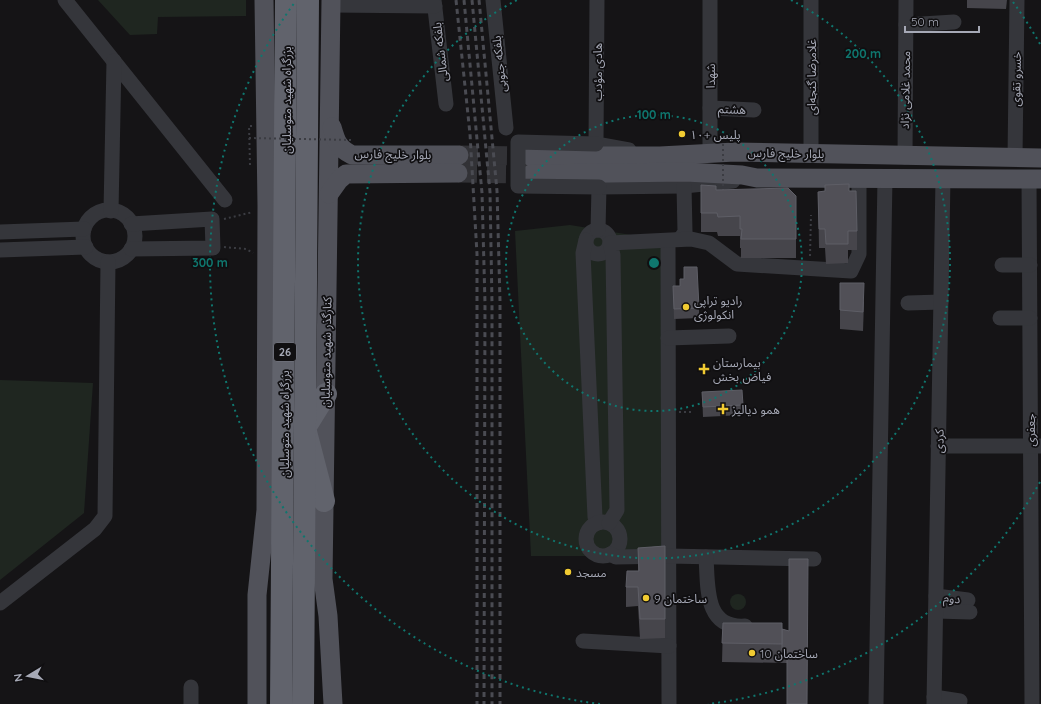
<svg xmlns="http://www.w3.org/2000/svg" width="1041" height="704" font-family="Quicksand,'Noto Sans Arabic',sans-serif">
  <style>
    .green { fill: #1f2620 }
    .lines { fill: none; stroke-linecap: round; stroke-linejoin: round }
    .major-tunnel { stroke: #323236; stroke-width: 19; stroke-dasharray: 19 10; stroke-linecap: butt }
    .path { stroke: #3b3c42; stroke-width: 2; stroke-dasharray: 2 3; stroke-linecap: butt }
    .minor { stroke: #35363b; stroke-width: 15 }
    .major { stroke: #51525a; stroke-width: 19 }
    .highway { stroke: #61636c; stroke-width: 22 }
    .rail { stroke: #4a4b52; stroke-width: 3; stroke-dasharray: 5 4; stroke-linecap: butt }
    .path-bridge { stroke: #3b3c42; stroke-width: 2; stroke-dasharray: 2 3; stroke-linecap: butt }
    .minor-bridge { stroke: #35363b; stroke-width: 15 }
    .wall { fill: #46454b }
    .building { fill: #515057; stroke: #5e5e66 }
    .ring { fill: none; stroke: #0f766e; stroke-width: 2; stroke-dasharray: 2 4 }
    .poi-dot { fill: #f1cb32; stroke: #100f11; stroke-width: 1.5 }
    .labels { text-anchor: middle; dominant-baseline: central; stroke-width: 3.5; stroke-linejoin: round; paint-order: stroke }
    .shield { fill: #100f11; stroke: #797b84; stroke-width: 1 }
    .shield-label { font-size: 11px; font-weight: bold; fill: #a6a9b6 }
    .street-label { font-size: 12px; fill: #a6a9b6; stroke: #100f11 }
    .poi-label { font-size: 12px; fill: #a6a9b6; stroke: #100f11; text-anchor: start }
    .centre { fill: #0f766e; stroke: #100f11; stroke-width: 2 }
    .ring-label { font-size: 12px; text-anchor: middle; font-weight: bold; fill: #0f766e; stroke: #100f11; stroke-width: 3.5; stroke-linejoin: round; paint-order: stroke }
  </style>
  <rect width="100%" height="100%" fill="#151416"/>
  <g class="green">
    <polygon points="98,0 246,0 246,16 158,17 157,34 130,35"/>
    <polygon points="570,225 668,241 669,556 531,556 515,231"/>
    <polygon points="0,380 93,383 84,513 0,580"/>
    <circle cx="738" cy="602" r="8"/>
  </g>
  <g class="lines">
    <g class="major-tunnel">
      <polyline points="459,155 530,156"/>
      <polyline points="458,173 531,174"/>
    </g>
    <g class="path">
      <polyline points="252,126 249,126 250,165 252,166"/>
      <polyline points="224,219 253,212"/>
      <polyline points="224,247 246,249 253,253"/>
      <polyline points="810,256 811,215"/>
      <polyline points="679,412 694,412"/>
    </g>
    <g class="minor">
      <polyline points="65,0 225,200"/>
      <polyline points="434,0 446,104"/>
      <polyline points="493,0 506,128"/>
      <polyline points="597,0 596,144 629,150"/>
      <polyline points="331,5 435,6"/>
      <polyline points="906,25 954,22"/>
      <polyline points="710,108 754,110"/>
      <polyline points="710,153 710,0"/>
      <polyline points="811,153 811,0"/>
      <polyline points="905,157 906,0"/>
      <polyline points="1015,158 1017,0"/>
      <polyline points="1029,179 1032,704"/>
      <circle cx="109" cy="236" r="26"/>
      <polyline points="111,211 114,61"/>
      <circle cx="598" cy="242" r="12"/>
      <polyline points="598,230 599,187 684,186 733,181"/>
      <polyline points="0,232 84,229"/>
      <polyline points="680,239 685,232 684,186"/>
      <polyline points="586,240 583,253 595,517 598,523"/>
      <polyline points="668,241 669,704"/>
      <polyline points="131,249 213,248 212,219 131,224"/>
      <polyline points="0,250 86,247"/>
      <polyline points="1002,265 1030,265"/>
      <polyline points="908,303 941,302"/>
      <polyline points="1000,318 1030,318"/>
      <polyline points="668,338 729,336"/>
      <polyline points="938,446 1040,446"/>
      <circle cx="603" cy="539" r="17"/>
      <polyline points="609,523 617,510 613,255 610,243 691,239 709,243 737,264 851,271 859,254 859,178"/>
      <polyline points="610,554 616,557 669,556 814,559"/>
      <path d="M706 557C708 586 704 629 745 626"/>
      <polyline points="936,596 968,600"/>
      <polyline points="0,603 95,529 105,516 108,262"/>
      <polyline points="936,611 970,612"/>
      <polyline points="583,641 669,646"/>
      <polyline points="934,697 960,701"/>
      <polyline points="191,704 191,687"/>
      <polyline points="876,704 885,178"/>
      <polyline points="934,704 943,178"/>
    </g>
    <g class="major">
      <polyline points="331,0 323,579 328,616 333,704"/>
      <path d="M332 127C336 141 338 148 352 155H459"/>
      <polyline points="530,156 660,156 735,152 1041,158"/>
      <polyline points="531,174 686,172 742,175 757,178 1041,179"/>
      <polyline points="329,194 339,180 346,174 458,173"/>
      <polyline points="257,704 257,595 266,510 267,206 264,0"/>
    </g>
    <g class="highway">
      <polyline points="324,501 305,428 326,394"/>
      <polyline points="281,704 286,0"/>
      <polyline points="303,704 308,0"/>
    </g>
    <g class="rail">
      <polyline points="456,0 470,134 477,254 477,704"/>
      <polyline points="464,0 482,193 485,303 484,704"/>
      <polyline points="472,0 490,192 492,303 492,704"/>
      <polyline points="479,0 497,191 500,301 500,704"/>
    </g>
    <g class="path-bridge">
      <polyline points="249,138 351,140"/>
      <polyline points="723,144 723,193"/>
    </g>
    <polyline class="minor-bridge" points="596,144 518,142 518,186 599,187"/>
  </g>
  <g class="wall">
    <polygon points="967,0 1007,0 1006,9 967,8"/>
    <polygon points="701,185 716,190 796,196 796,258 741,258 741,248 740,248 740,236 718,236 717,232 701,232"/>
    <polygon points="825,191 849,191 857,231 857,250 848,250 848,263 826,264 825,248 819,248 818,192"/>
    <polygon points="684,267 699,308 699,318 674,319 673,286 680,286 684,279"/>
    <polygon points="840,283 864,302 863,331 840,329"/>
    <polygon points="702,392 743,405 743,415 703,417"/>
    <polygon points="665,546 665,638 640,639 638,606 626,607 626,587 638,571 638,548"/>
    <polygon points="808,559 787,663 722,662 723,623 782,629 789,631"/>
  </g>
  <g class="building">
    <polygon points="849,184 849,191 856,191 857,231 848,231 848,244 826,244 825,229 819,229 818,192 825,191 825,185"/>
    <polygon points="701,185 716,186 716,190 788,188 796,196 796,239 741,239 742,229 740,229 740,216 718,217 717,213 701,213"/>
    <polygon points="684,267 697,267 699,308 674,309 673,286 680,286 680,279 684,279"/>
    <polygon points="840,283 864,283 863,312 840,310"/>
    <polygon points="742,390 743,405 703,407 702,392"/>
    <polygon points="665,546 665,619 640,619 638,587 626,587 627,571 639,571 638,548"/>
    <polygon points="789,559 808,559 807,704 787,704 787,650 782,650 782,629 789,631"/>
    <polygon points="723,623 782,623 782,644 722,643"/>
  </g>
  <g class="ring">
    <circle cx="654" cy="263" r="148"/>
    <path d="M791 0A296 296 0 1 1 517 0"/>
    <path d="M1040 482A444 444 0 0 1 708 704M600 704A444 444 0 0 1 295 2M1013 2A444 444 0 0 1 1040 44"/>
  </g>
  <g class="poi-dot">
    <circle cx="682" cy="134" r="4"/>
    <circle cx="686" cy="307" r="4"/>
    <path d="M702 363h4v4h4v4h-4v4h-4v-4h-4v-4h4z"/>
    <path d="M721 403h4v4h4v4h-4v4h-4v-4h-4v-4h4z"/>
    <circle cx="568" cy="572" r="4"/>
    <circle cx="646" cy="598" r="4"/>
    <circle cx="752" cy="653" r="4"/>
  </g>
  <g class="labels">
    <rect class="shield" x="274" y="343" width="22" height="18" rx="3"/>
    <g class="shield-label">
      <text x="285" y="352">26</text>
    </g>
    <g class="street-label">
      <text transform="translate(440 52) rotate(-97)">بلفکه شمالی</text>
      <text transform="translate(499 64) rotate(-96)">بلفکه جنوبی</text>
      <text transform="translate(597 72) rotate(-90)">هادی مؤدب</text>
      <text transform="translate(710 76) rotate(-90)">شهدا</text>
      <text transform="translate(811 77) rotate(-90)">غلامرضا گنجه‌ای</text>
      <text transform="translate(1016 79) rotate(-89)">خسرو تقوی</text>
      <text transform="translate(905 90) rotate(-89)">محمد غلامی نژاد</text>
      <text transform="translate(286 100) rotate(-90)">بزرگراه شهید متوسلیان</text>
      <text transform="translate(732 109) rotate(2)">هشتم</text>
      <text transform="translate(786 153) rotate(1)">بلوار خلیج فارس</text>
      <text transform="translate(393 154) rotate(1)">بلوار خلیج فارس</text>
      <text transform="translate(326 352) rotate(-89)">کنارگذر شهید متوسلیان</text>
      <text transform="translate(284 424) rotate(-90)">بزرگراه شهید متوسلیان</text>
      <text transform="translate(1030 430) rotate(-90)">جعفری</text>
      <text transform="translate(939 441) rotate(-89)">کردی</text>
      <text transform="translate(952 598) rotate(7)">دوم</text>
    </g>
    <g class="poi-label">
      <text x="690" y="134">پلیس +۱۰</text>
      <text x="694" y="300">رادیو تراپی<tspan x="694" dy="14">انکولوژی</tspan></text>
      <text x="713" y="362">بیمارستان<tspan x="713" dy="14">فیاض بخش</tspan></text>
      <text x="732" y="409">همو دیالیز</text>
      <text x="576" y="572">مسجد</text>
      <text x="654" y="598">ساختمان 9</text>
      <text x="760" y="653">ساختمان 10</text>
    </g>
  </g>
  <circle cx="654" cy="263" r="6" class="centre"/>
  <g class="ring-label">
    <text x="863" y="58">200 m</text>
    <text x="654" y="119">100 m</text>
    <text x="210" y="267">300 m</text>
  </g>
  <g transform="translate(28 676) rotate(260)" stroke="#100f11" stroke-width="3" paint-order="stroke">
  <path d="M0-3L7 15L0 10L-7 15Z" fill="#a6a9b6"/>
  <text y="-6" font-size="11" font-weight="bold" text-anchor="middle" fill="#a6a9b6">N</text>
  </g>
  <path d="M905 26v6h74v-6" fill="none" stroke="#a6a9b6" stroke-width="2"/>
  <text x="911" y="26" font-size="12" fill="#a6a9b6" stroke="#100f11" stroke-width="3" paint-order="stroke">50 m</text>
</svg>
